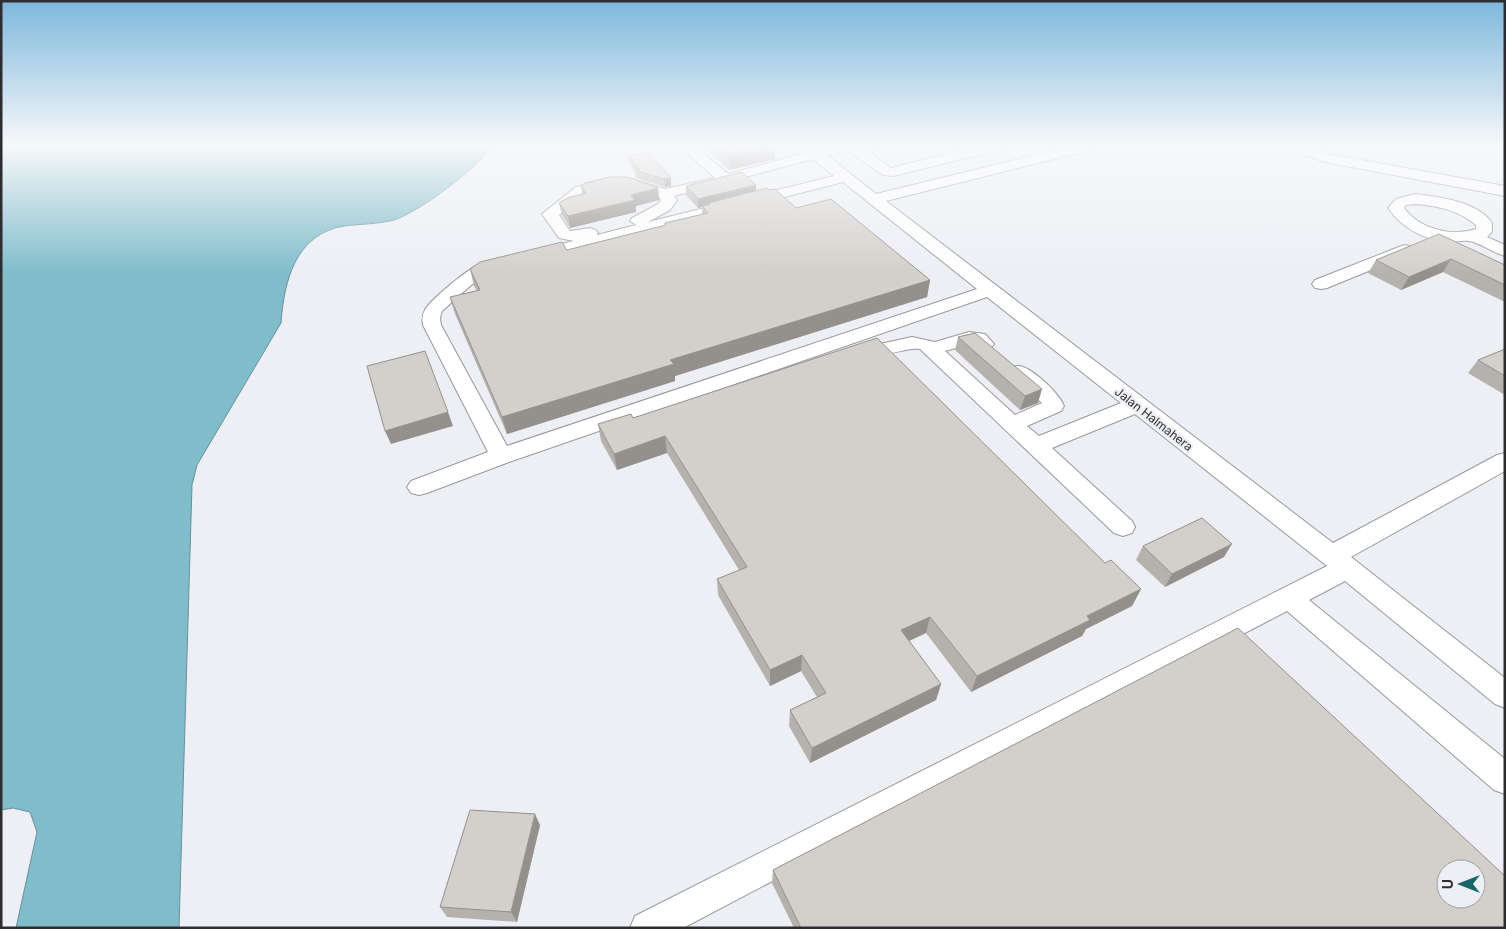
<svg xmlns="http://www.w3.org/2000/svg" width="1506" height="929" font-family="Inter,sans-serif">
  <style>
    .water { fill: #80bcca; stroke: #67919c }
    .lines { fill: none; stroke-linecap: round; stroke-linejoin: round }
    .minor-casing { stroke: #96989e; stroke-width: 2 }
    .minor { fill: #fff; fill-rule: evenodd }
    .wall { fill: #b5b2ae }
    .shaded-wall { fill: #94918d }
    .building { fill: #d3cfca; stroke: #94918d; fill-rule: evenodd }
    .labels { text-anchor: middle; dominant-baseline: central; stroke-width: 4.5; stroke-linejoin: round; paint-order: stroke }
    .street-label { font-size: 12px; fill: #2d2d30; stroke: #edeff5 }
  </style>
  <rect width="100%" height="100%" fill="#edeff5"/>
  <path class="water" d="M1 144H493C480 167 419 212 394 220 378 224 361 224 344 226 296 234 284 280 281 323L197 465 192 485 179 928H16L37 832 30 812 13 808 1 810Z"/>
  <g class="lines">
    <defs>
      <g id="minor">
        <path d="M677 144H692L728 174 805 153 796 144H812L818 149C858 138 860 146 891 168L989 144H1013L1011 147 893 176 883 175 847 150 827 155 876 194 1080 144H1104L1102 147 886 201 1333 543 1497 455 1505 453V471L1351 557 1505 678V708L1495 704 1345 581 1309 600 1505 759V794L1494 790 1287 611 683 928H630L635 916 1327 566 1135 414 1052 448 1132 521 1135 527 1132 533 1123 536 1114 533 920 349C906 347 894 356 880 352L877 348 880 344 912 337 935 342 969 332 985 334 994 344 991 348 984 350 970 344 945 351 1015 415 1042 403 1011 376 1008 372 1011 368C1015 366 1018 365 1023 367 1036 372 1059 393 1064 406L1061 411 1027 426 1039 436 1121 403 987 297 509 462 427 493 419 495 411 493 407 487 411 481 488 452 423 325C422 319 422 315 425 310 429 301 468 269 478 265 485 261 496 259 504 261L507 265 504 269C477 275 463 293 442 311L440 318 441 325 507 446 977 289 843 182 537 260 531 259 529 255 531 251 574 241 559 238 542 214 576 187 611 179H631L665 189 715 178ZM813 159 834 176 648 222 670 210 677 200 674 196ZM611 187H630L659 197 661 200 658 204 632 218 630 221 636 225 597 235 598 233 596 230 590 228 570 231 559 215 586 193Z"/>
        <polygon points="1280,144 1300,144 1328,154 1505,186 1505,196 1325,162 1282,147"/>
        <path d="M1415 194C1439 197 1477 201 1492 223V232L1487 237 1505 245V256C1493 253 1481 243 1469 241 1463 240 1456 242 1450 242 1424 240 1403 229 1388 208L1396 199ZM1415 204C1438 206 1458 210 1476 225V229C1452 237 1419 229 1404 208L1406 205Z"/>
        <polygon points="1404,245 1410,246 1412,250 1410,254 1327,288 1321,289 1315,288 1312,284 1315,280"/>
      </g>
    </defs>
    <use href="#minor" class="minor-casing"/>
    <use href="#minor" class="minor"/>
  </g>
  <g class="wall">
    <polygon points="701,144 774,144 775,145 775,159 729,170"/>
    <polygon points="868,144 895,144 875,149"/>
    <polygon points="628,156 671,177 671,186 665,187 636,178 635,171 629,164"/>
    <polygon points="756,185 756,191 796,208 930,280 927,297 675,376 675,381 507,434 455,314 450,297 477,291 474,286 470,269 567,250 665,225 665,223 702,214 702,207 698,208 686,195 686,186"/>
    <polygon points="581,186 658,188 659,200 636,206 636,212 570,228 562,215 559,203 582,194"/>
    <polygon points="1439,234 1505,265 1505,302 1443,272 1401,290 1368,273 1376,260"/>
    <polygon points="958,337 1038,403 1020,410 955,350"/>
    <polygon points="1505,349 1505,395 1468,373 1478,360"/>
    <polygon points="633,418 1105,563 1141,589 1132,606 1086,629 1082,636 971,692 926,633 909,641 941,684 936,700 810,763 789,726 790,710 817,697 801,671 770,686 718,595 717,579 739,570 667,453 617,470 601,441 598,424"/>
    <polygon points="1143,546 1224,557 1165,587 1136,560"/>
    <polygon points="540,825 517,922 447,917 440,907"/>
    <polygon points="773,870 1505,928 794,928 772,883"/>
  </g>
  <g class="shaded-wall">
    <polygon points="875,144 895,144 875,149"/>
    <polygon points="775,145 775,159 729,170 729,155"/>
    <polygon points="671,177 671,186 665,187 664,179"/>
    <polygon points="756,185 756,193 708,203 708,205 698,208 698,199"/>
    <polygon points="658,188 659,200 636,206 636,212 570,228 568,216 631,195"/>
    <polygon points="1451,259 1443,272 1401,290 1409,277"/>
    <polygon points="930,280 927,297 675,376 675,381 507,434 502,417 670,360"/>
    <polygon points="1042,389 1038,403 1020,410 1025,396"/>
    <polygon points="448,412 453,426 391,444 385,431"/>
    <polygon points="665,436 667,453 617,470 614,454"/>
    <polygon points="1232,544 1224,557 1165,587 1172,574"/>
    <polygon points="1141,589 1132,606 1086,629 1082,636 971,692 977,676 1087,616"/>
    <polygon points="930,617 926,633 898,646 901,630"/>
    <polygon points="802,655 801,671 770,686 770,670"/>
    <polygon points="941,684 936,700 810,763 812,748"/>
    <polygon points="535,814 540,825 517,922 511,912"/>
  </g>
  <g class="building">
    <polygon points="716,144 774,144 775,145 729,155"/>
    <polygon points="647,152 671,177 664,179 635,170 640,169 628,156"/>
    <polygon points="742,172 756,185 698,199 686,186"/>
    <polygon points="610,177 628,177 658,188 631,195 635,200 568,216 559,203 567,198 586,193 581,186 585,183"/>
    <polygon points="767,188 769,190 775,189 796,208 831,199 930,280 670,360 674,364 502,417 450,297 480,290 470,269 480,262 562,242 567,250 666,225 665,223 708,213 702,206 710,204 708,203"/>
    <polygon points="1439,234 1505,265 1505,285 1451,259 1409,277 1376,260"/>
    <polygon points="975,333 1042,389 1025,396 958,337"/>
    <polygon points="877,338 1105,563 1111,560 1141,589 1087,616 1090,620 977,676 930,617 901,630 941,684 812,748 790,710 826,693 802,655 770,670 717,579 747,567 665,436 614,454 598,424 631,414 633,418"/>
    <polygon points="1505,349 1505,376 1478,360"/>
    <polygon points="425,351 448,412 385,431 367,366"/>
    <polygon points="1202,518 1232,544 1172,574 1143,546"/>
    <path d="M1238 628 1505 876V928H801L773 870ZM1446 869H1476V899H1446Z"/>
    <polygon points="470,810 535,814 511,912 440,907"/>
  </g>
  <linearGradient id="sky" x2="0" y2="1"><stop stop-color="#7eb7dc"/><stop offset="0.53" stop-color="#f7f8fa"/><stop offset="1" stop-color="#f7f8fa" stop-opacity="0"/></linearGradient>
  <rect width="1506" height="274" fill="url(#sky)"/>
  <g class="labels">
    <g class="street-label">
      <text transform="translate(1154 419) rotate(38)">Jalan Halmahera</text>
    </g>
  </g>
  <rect width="1506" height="929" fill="none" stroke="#2d2d30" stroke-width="5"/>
  <g transform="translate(1461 884) rotate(270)"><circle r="24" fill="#edeff5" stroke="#a0a1a6"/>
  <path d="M0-4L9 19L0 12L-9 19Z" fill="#17656b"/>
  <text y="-8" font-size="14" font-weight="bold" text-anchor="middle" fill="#2d2d30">U</text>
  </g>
</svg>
